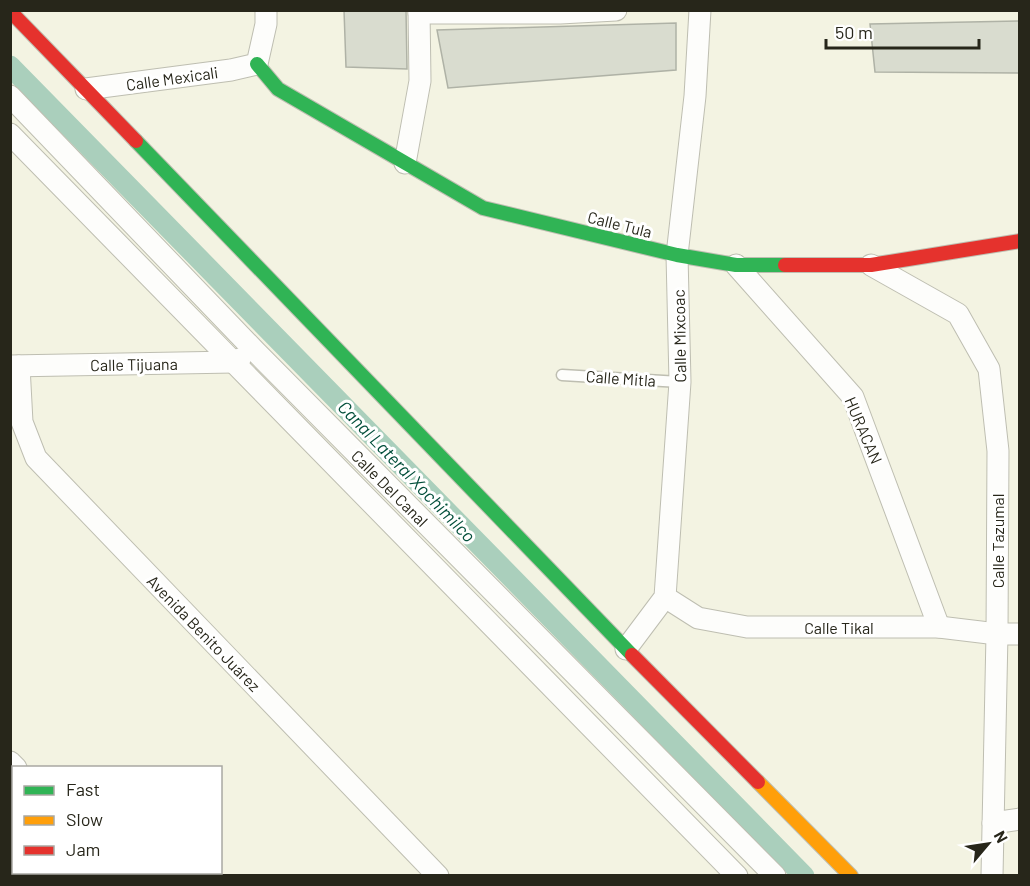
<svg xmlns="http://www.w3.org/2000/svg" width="1030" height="886" font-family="Barlow,sans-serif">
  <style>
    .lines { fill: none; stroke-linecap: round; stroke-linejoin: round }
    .canal { stroke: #aacfbc; stroke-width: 21 }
    .building { fill: #d9dccf; stroke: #afb2a6; stroke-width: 1.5 }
    .lane-casing { stroke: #bebeb1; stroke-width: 13 }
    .street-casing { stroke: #bebeb1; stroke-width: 23 }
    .fast-casing { stroke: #bebeb1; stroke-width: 16 }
    .slow-casing { stroke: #bebeb1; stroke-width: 16 }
    .jam-casing { stroke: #bebeb1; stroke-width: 16 }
    .lane { stroke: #fdfdfb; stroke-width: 10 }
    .street { stroke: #fdfdfb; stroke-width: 21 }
    .fast { stroke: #30b455; stroke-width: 14 }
    .slow { stroke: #ff9f0a; stroke-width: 14 }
    .jam { stroke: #e5322d; stroke-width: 14 }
    .labels { text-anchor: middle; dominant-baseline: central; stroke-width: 6; stroke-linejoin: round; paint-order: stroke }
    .street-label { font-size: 16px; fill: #27261a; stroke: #fff }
    .water-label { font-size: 18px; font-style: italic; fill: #034f3b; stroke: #fff }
  </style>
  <rect width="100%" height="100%" fill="#f3f3e2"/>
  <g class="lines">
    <polyline class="canal" points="10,66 804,876"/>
  </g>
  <g class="building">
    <polygon points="344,10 406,10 407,69 346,67"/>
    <polygon points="1020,21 1020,73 875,72 870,24"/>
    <polygon points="676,23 676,70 448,88 437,30"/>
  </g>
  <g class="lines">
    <defs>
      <polyline id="lane" points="562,375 680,382"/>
      <g id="street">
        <polyline points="419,13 560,13 616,10"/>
        <polyline points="86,89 231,70 257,64 266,24 266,10"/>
        <polyline points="10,96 255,351 775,876"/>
        <polyline points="10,134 737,876"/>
        <polyline points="405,163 420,81 419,10"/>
        <polyline points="736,265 853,397 939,627"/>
        <polyline points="871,265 958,314 989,369 998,451 997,634 992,876"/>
        <polyline points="10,366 234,362 240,359"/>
        <polyline points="19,366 22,422 36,458 438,876"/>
        <polyline points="665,597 698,618 747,627 939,627 997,634 1020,634"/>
        <polyline points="626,649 665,597 680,382 677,255 695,96 700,10"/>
        <polyline points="10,762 16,768"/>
        <polyline points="993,823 1020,819"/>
        <polyline points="120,872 123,876"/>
      </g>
      <g id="fast">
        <polyline points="257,64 278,89 483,208 677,255 736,265 785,265"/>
        <polyline points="136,141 632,655"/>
      </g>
      <polyline id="slow" points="758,782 851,876"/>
      <g id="jam">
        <polyline points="10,11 136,141"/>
        <polyline points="785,265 871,265 1020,241"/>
        <polyline points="632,655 758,782"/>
      </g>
    </defs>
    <use href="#lane" class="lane-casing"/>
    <use href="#street" class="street-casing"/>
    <use href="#fast" class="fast-casing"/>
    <use href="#slow" class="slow-casing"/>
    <use href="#jam" class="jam-casing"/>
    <use href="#lane" class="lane"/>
    <use href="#street" class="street"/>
    <use href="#fast" class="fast"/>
    <use href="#slow" class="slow"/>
    <use href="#jam" class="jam"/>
  </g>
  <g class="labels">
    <g class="street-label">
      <text transform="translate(172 78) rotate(-8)">Calle Mexicali</text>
      <text transform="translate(620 224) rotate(14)">Calle Tula</text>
      <text transform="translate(679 336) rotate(-91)">Calle Mixcoac</text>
      <text transform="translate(134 364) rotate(-1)">Calle Tijuana</text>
      <text transform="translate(621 378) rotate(4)">Calle Mitla</text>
      <text transform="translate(864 430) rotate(67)">HURACAN</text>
      <text transform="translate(390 488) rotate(45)">Calle Del Canal</text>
      <text transform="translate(997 541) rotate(-90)">Calle Tazumal</text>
      <text x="839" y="627">Calle Tikal</text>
      <text transform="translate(204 633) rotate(46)">Avenida Benito Juárez</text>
    </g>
    <g class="water-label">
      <text transform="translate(407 471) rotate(46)">Canal Lateral Xochimilco</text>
    </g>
  </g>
  <rect width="1030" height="886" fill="none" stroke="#27261a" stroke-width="24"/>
  <rect x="12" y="766" width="210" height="108" fill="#ffffff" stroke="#a9a8a3" stroke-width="1.5"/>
  <rect x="24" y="786" width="30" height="9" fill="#30b455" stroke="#a9a8a3" stroke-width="1.5"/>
  <text x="66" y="796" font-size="18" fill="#27261a">Fast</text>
  <rect x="24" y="816" width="30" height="9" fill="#ff9f0a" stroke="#a9a8a3" stroke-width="1.5"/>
  <text x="66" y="826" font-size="18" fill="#27261a">Slow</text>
  <rect x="24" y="846" width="30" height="9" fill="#e5322d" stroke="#a9a8a3" stroke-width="1.5"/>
  <text x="66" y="856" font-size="18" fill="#27261a">Jam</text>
  <g transform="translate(988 844) rotate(61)" stroke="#ffffff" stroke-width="4.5" paint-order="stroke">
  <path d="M0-4.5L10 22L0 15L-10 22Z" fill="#27261a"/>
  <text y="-9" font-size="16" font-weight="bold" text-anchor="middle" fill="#27261a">N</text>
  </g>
  <path d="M826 39v9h153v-9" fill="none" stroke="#27261a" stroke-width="3"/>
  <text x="835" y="39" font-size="18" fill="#27261a" stroke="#ffffff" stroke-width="4.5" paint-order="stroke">50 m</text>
</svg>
